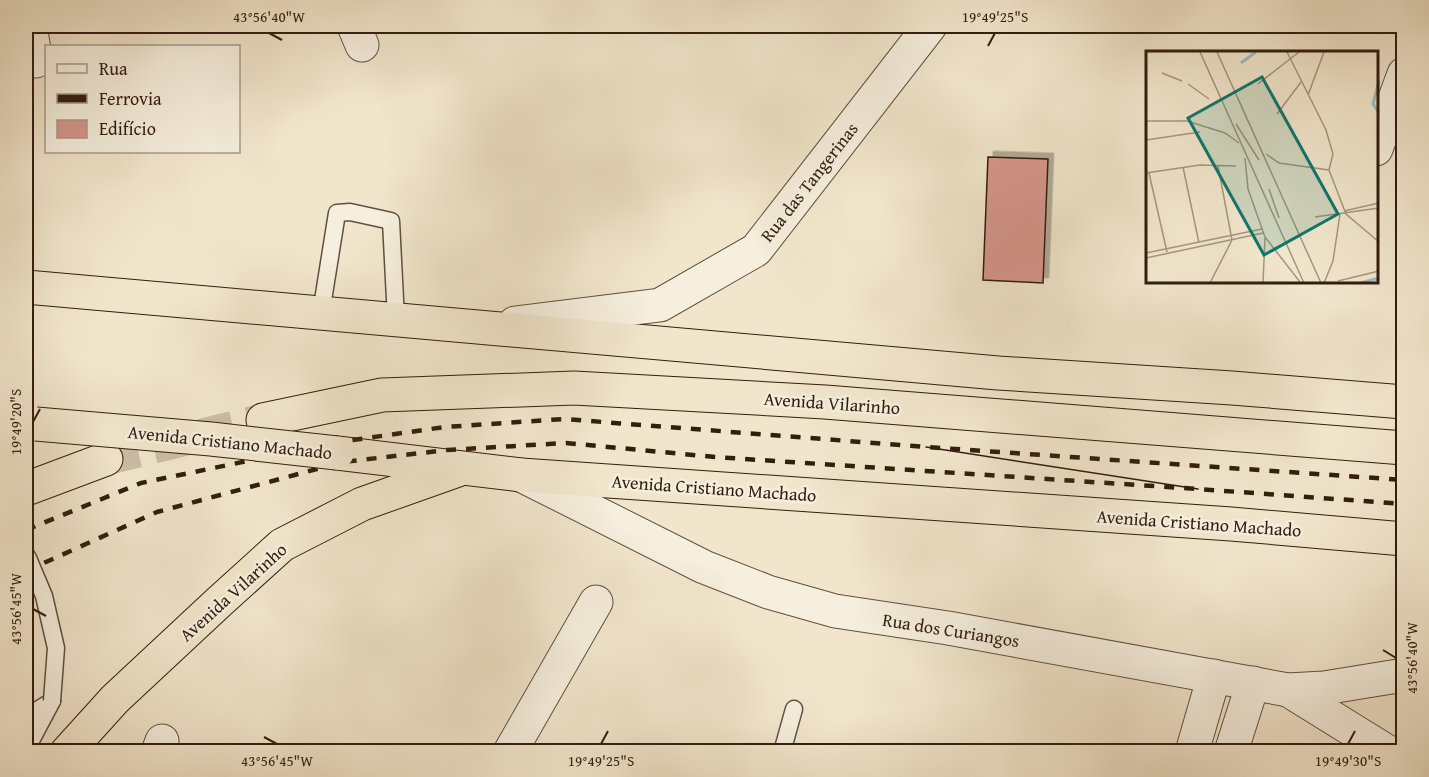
<svg xmlns="http://www.w3.org/2000/svg" width="1429" height="777" font-family="'Gentium Book Plus',serif">
  <style>
    .building { fill: #d6968c; stroke: #331d0e; stroke-width: 1.5; filter: url(#shadow) }
    .lines { fill: none; stroke-linecap: round; stroke-linejoin: round }
    .trunk-tunnel { stroke: #cbbea6; stroke-width: 33; stroke-dasharray: 33 16; stroke-linecap: butt }
    .service-casing { stroke: #624f3e; stroke-width: 19 }
    .minor-casing { stroke: #624f3e; stroke-width: 35 }
    .tertiary-casing { stroke: #624f3e; stroke-width: 35 }
    .trunk-casing { stroke: #331d0e; stroke-width: 35 }
    .service { stroke: #f6efde; stroke-width: 16 }
    .minor { stroke: #f6efde; stroke-width: 33 }
    .tertiary { stroke: #f6efde; stroke-width: 33 }
    .trunk { stroke: #f1e6cc; stroke-width: 33 }
    .tram { stroke: #331d0e; stroke-width: 1.5 }
    .rail { stroke: #331d0e; stroke-width: 4.5; stroke-dasharray: 10 10; stroke-linecap: butt }
    .service-bridge-casing { stroke: #624f3e; stroke-width: 19; stroke-linecap: butt }
    .trunk-bridge-casing { stroke: #331d0e; stroke-width: 35; stroke-linecap: butt }
    .service-bridge { stroke: #f6efde; stroke-width: 16 }
    .trunk-bridge { stroke: #f1e6cc; stroke-width: 33 }
    .ticks { fill: none; stroke: #331d0e; stroke-width: 2 }
    .labels { text-anchor: middle; dominant-baseline: central; stroke-width: 5; stroke-linejoin: round; paint-order: stroke }
    .street-label { font-size: 18px; fill: #331d0e; stroke: #f6efde }
    .inset-river { fill: none; stroke: #9ebdc0; stroke-width: 3 }
    .inset-road { fill: none; stroke: #a59680; stroke-width: 1.5 }
    .view { fill: #0f766e; fill-opacity: 0.15; stroke: #0f766e; stroke-width: 3 }
    .inset-edge { fill: none; stroke: #331d0e; stroke-width: 3 }
    .neatline { fill: none; stroke: #331d0e; stroke-width: 2 }
    .ticks-label { font-size: 15px; text-anchor: middle; fill: #331d0e }
  </style>
  <defs>
    <filter id="shadow"><feDropShadow dx="5.5" dy="-5.5" stdDeviation="0" flood-color="#0004"/></filter>
  </defs>
  <rect width="100%" height="100%" fill="#f1e6cc"/>
  <filter id="stains"><feTurbulence type="fractalNoise" baseFrequency=".00333" numOctaves="4"/><feColorMatrix values="0 0 0 0 .2 0 0 0 0 .09 0 0 0 0 .02 0 0 0 .5 -.17"/></filter>
  <radialGradient id="worn" r=".72"><stop offset=".6" stop-color="#630" stop-opacity="0"/><stop offset="1" stop-color="#630" stop-opacity=".3"/></radialGradient>
  <polygon class="building" points="988,157 1048,159 1043,283 983,280"/>
  <g class="lines">
    <polyline class="trunk-tunnel" points="106,459 263,420"/>
    <defs>
      <g id="service">
        <polyline points="321,313 337,213 350,212 391,221 396,319"/>
        <polyline points="26,717 52,701"/>
        <polyline points="26,750 52,701"/>
        <polyline points="782,752 794,709"/>
      </g>
      <g id="minor">
        <polyline points="30,26 36,61"/>
        <polyline points="354,26 362,45"/>
        <polyline points="1376,149 1404,74"/>
        <polyline points="515,323 660,305 756,250 930,26"/>
        <polyline points="1288,690 1388,752"/>
        <polyline points="158,752 162,741"/>
        <polyline points="510,752 596,602"/>
      </g>
      <g id="tertiary">
        <polyline points="521,475 704,567 768,592 835,611 948,628 1288,690 1324,688 1404,675"/>
        <polyline points="1192,752 1214,676"/>
        <polyline points="1231,752 1253,683"/>
      </g>
      <g id="trunk">
        <polyline points="26,287 998,373 1232,388 1404,402"/>
        <polyline points="263,420 382,395 574,388 825,402 1404,448"/>
        <polyline points="337,453 521,475 1231,524 1404,539"/>
        <polyline points="26,489 106,459"/>
        <polyline points="67,752 115,699 219,602 282,545 362,504 458,470"/>
      </g>
    </defs>
    <use href="#service" class="service-casing"/>
    <use href="#minor" class="minor-casing"/>
    <use href="#tertiary" class="tertiary-casing"/>
    <use href="#trunk" class="trunk-casing"/>
    <use href="#service" class="service"/>
    <use href="#minor" class="minor"/>
    <use href="#tertiary" class="tertiary"/>
    <use href="#trunk" class="trunk"/>
    <polyline class="tram" points="926,447 1198,489"/>
    <g class="rail">
      <polyline points="26,530 141,483 339,442 445,427 564,419 926,447 1404,480"/>
      <polyline points="26,571 157,512 343,462 447,450 566,443 715,457 1198,489 1404,504"/>
    </g>
    <defs>
      <polyline id="service-bridge" points="26,555 28,558 44,596 56,648 52,701"/>
      <polyline id="trunk-bridge" points="36,424 211,439 337,453"/>
    </defs>
    <use href="#service-bridge" class="service-bridge-casing"/>
    <use href="#trunk-bridge" class="trunk-bridge-casing"/>
    <use href="#service-bridge" class="service-bridge"/>
    <use href="#trunk-bridge" class="trunk-bridge"/>
  </g>
  <path class="ticks" d="M269 33 282 40M988 46 995 33M33 422 40 409M33 609 46 616M1383 650 1396 658M264 737 277 744M601 744 608 731M1348 744 1355 731"/>
  <g class="labels">
    <g class="street-label">
      <text transform="translate(809 182) rotate(-52)">Rua das Tangerinas</text>
      <text transform="translate(832 403) rotate(4)">Avenida Vilarinho</text>
      <text transform="translate(230 442) rotate(6)">Avenida Cristiano Machado</text>
      <text transform="translate(714 488) rotate(4)">Avenida Cristiano Machado</text>
      <text transform="translate(1199 523) rotate(4)">Avenida Cristiano Machado</text>
      <text transform="translate(233 592) rotate(-42)">Avenida Vilarinho</text>
      <text transform="translate(951 630) rotate(9)">Rua dos Curiangos</text>
    </g>
  </g>
  <g transform="translate(1146 51)">
    <rect width="232" height="232" fill="#f1e6cc"/>
    <path class="inset-river" d="M95 12 110 1M233 30 227 53 233 62M214 232 233 227"/>
    <path class="inset-road" d="M54 1 158 232M71 1 175 232M141 1 180 79 187 103 183 119M16 22 36 30M42 33 63 48M112 33 153 1M162 44 178 1M131 63 155 31M0 70H41L79 82 93 92M90 73 113 109M0 89 54 81M120 103 133 112 183 119M99 107 102 138 119 186 117 232M37 116 53 192M183 119 200 163 233 191M0 122 54 114 90 115M3 122 21 201M123 138 133 167M198 160 233 152M169 166 233 157M119 186 154 231M0 202 116 178M0 207 117 182M192 230 233 220M64 232 86 189 72 115M178 232 187 210 194 163"/>
    <path class="view" d="M116 26 192 163 118 204 42 67Z"/>
    <rect width="232" height="232" class="inset-edge"/>
  </g>
  <rect width="1429" height="777" fill="none" stroke="#f1e6cc" stroke-width="66"/>
  <rect x="45" y="45" width="195" height="108" fill="#f6efde" stroke="#a89b8b" stroke-width="1.5"/>
  <rect x="57" y="64" width="30" height="9" fill="#f6efde" stroke="#a89b8b" stroke-width="1.5"/>
  <text x="99" y="75" font-size="18" fill="#331d0e">Rua</text>
  <rect x="57" y="94" width="30" height="9" fill="#331d0e" stroke="#a89b8b" stroke-width="1.5"/>
  <text x="99" y="105" font-size="18" fill="#331d0e">Ferrovia</text>
  <rect x="57" y="120" width="30" height="18" fill="#d6968c" stroke="#a89b8b" stroke-width="1.5"/>
  <text x="99" y="135" font-size="18" fill="#331d0e">Edifício</text>
  <rect x="33" y="33" width="1363" height="711" class="neatline"/>
  <g class="ticks-label">
    <text x="269" y="22">43°56'40"W</text>
    <text x="995" y="22">19°49'25"S</text>
    <text transform="translate(16 422) rotate(-90)" y="5">19°49'20"S</text>
    <text transform="translate(16 609) rotate(-90)" y="5">43°56'45"W</text>
    <text transform="translate(1412 658) rotate(-90)" y="5">43°56'40"W</text>
    <text x="277" y="766">43°56'45"W</text>
    <text x="601" y="766">19°49'25"S</text>
    <text x="1348" y="766">19°49'30"S</text>
  </g>
  <rect width="100%" height="100%" filter="url(#stains)"/>
  <rect width="100%" height="100%" fill="url(#worn)"/>
</svg>
